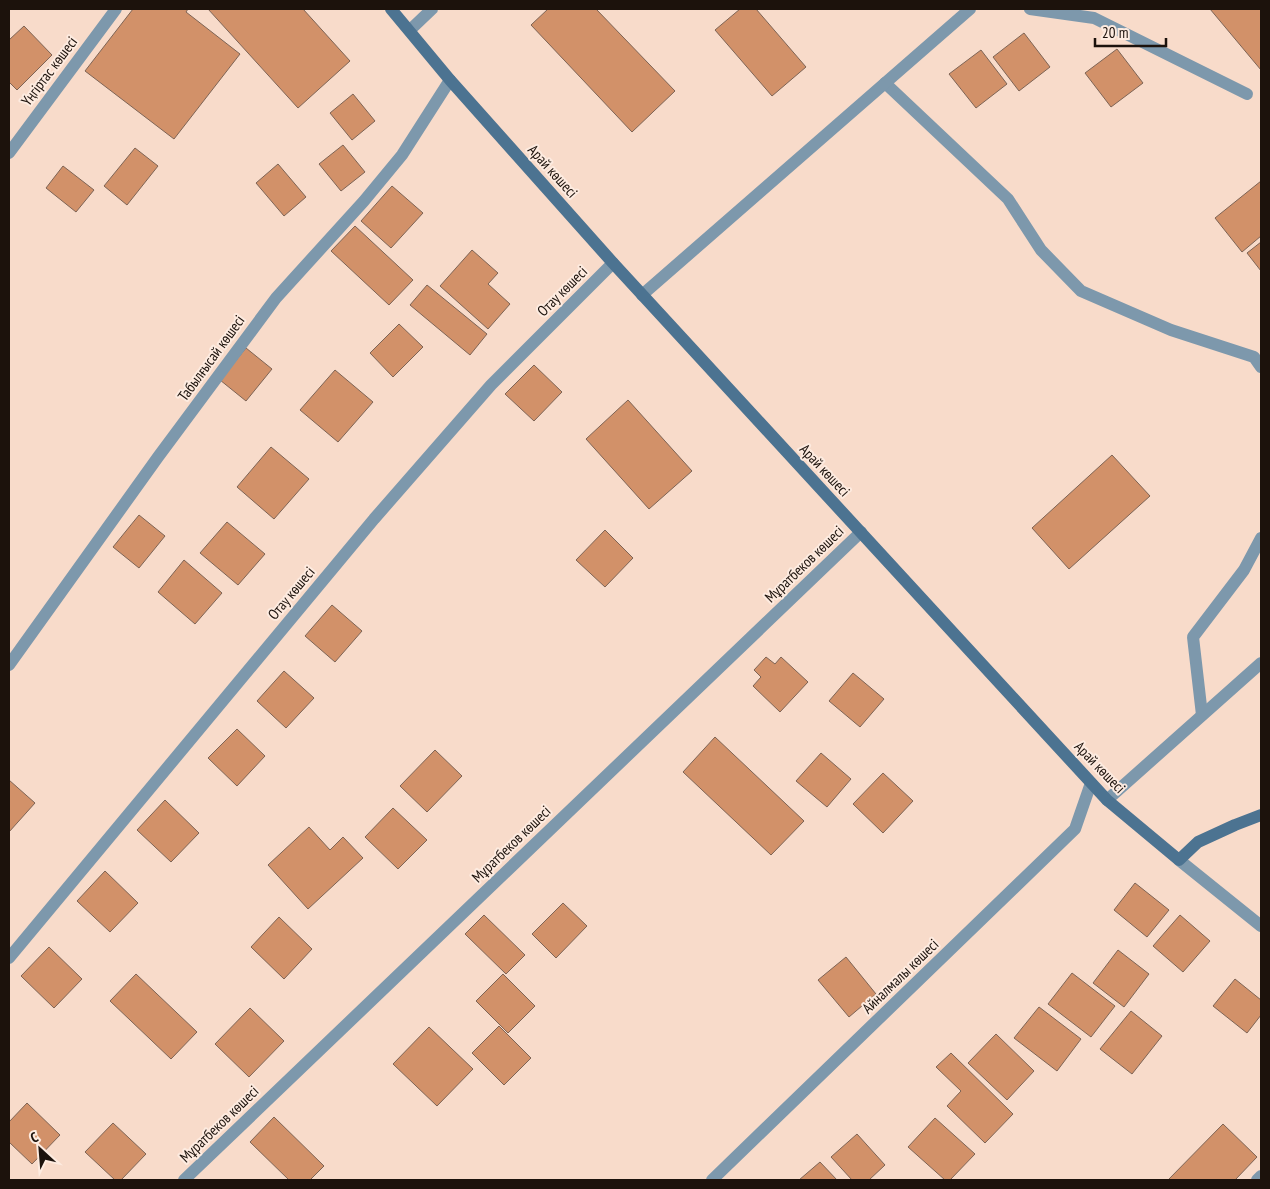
<svg xmlns="http://www.w3.org/2000/svg" width="1270" height="1189" font-family="'PT Sans Narrow',sans-serif">
  <style>
    .building { fill: #d29169; stroke: #7e6455 }
    .lines { fill: none; stroke-linecap: round; stroke-linejoin: round }
    .service { stroke: #7d98ac; stroke-width: 12 }
    .minor { stroke: #7d98ac; stroke-width: 12 }
    .tertiary { stroke: #7d98ac; stroke-width: 12 }
    .secondary { stroke: #4c7391; stroke-width: 12 }
    .labels { text-anchor: middle; dominant-baseline: central; stroke-width: 4; stroke-linejoin: round; paint-order: stroke }
    .street-label { font-size: 15px; fill: #1c120c; stroke: #fdebe0 }
  </style>
  <rect width="100%" height="100%" fill="#f8dbca"/>
  <g class="building">
    <polygon points="133,9 188,9 186,12 240,54 174,139 85,71"/>
    <polygon points="208,9 303,9 350,61 298,108"/>
    <polygon points="548,9 596,9 675,91 632,132 531,25"/>
    <polygon points="740,9 756,9 806,67 772,96 715,30"/>
    <polygon points="1210,9 1261,9 1261,70"/>
    <polygon points="24,26 52,55 17,90 9,82 9,40"/>
    <polygon points="1024,33 1050,67 1019,91 993,57"/>
    <polygon points="1117,49 1143,83 1111,107 1085,73"/>
    <polygon points="981,50 1007,84 976,108 949,74"/>
    <polygon points="353,94 375,121 352,140 330,113"/>
    <polygon points="343,145 365,172 341,191 319,164"/>
    <polygon points="135,148 158,166 127,205 104,186"/>
    <polygon points="278,164 306,197 284,216 256,183"/>
    <polygon points="63,166 94,190 76,212 46,188"/>
    <polygon points="1261,181 1261,236 1242,252 1215,218"/>
    <polygon points="392,186 423,213 391,248 361,221"/>
    <polygon points="355,226 413,280 389,305 331,251"/>
    <polygon points="1261,242 1261,271 1247,253"/>
    <polygon points="472,250 498,273 488,284 510,304 488,329 440,286"/>
    <polygon points="427,285 487,334 470,355 410,305"/>
    <polygon points="399,324 423,347 393,377 370,353"/>
    <polygon points="246,348 272,369 246,401 220,380"/>
    <polygon points="534,365 562,392 534,421 505,394"/>
    <polygon points="335,370 373,402 338,442 300,410"/>
    <polygon points="628,400 692,471 649,509 586,439"/>
    <polygon points="271,447 309,479 274,519 237,487"/>
    <polygon points="1112,455 1150,496 1069,569 1032,528"/>
    <polygon points="139,515 165,536 139,568 113,547"/>
    <polygon points="227,522 265,554 238,585 200,553"/>
    <polygon points="605,530 633,558 605,587 576,560"/>
    <polygon points="184,560 222,593 195,624 158,592"/>
    <polygon points="332,605 362,631 335,662 305,636"/>
    <polygon points="766,657 775,664 781,657 808,682 780,712 753,686 761,677 754,670"/>
    <polygon points="284,671 314,698 286,728 257,701"/>
    <polygon points="853,673 884,699 860,727 829,701"/>
    <polygon points="237,729 265,756 237,786 208,758"/>
    <polygon points="715,737 804,821 771,855 683,772"/>
    <polygon points="435,750 462,776 427,812 400,786"/>
    <polygon points="821,753 851,779 827,807 796,781"/>
    <polygon points="883,773 913,801 883,833 853,804"/>
    <polygon points="9,780 35,803 9,832"/>
    <polygon points="165,800 199,833 171,862 137,830"/>
    <polygon points="393,808 427,840 398,869 365,837"/>
    <polygon points="309,827 330,850 343,837 363,858 308,909 268,865"/>
    <polygon points="105,871 138,903 110,932 77,901"/>
    <polygon points="1135,883 1169,910 1147,937 1114,910"/>
    <polygon points="563,903 587,926 556,958 532,934"/>
    <polygon points="484,915 525,955 506,974 465,934"/>
    <polygon points="1180,915 1210,941 1183,972 1153,946"/>
    <polygon points="279,917 312,949 284,979 251,947"/>
    <polygon points="49,947 82,979 54,1008 21,976"/>
    <polygon points="1118,950 1149,974 1124,1007 1093,983"/>
    <polygon points="846,957 876,994 849,1017 818,980"/>
    <polygon points="1072,973 1115,1006 1091,1037 1048,1004"/>
    <polygon points="136,974 197,1032 171,1059 110,1001"/>
    <polygon points="503,974 535,1006 508,1033 476,1001"/>
    <polygon points="1235,979 1261,1000 1261,1015 1247,1033 1213,1006"/>
    <polygon points="1039,1007 1081,1039 1057,1071 1014,1038"/>
    <polygon points="250,1008 284,1041 249,1077 215,1044"/>
    <polygon points="1131,1011 1162,1036 1132,1074 1100,1049"/>
    <polygon points="499,1026 531,1058 504,1085 472,1053"/>
    <polygon points="429,1027 473,1069 437,1106 393,1064"/>
    <polygon points="996,1034 1034,1071 1007,1100 968,1063"/>
    <polygon points="951,1053 1013,1114 985,1143 947,1106 961,1091 936,1067"/>
    <polygon points="27,1103 60,1135 32,1164 9,1142 9,1122"/>
    <polygon points="274,1117 324,1166 310,1180 289,1180 250,1142"/>
    <polygon points="935,1118 975,1154 950,1180 945,1180 908,1147"/>
    <polygon points="113,1123 146,1154 121,1180 115,1180 85,1152"/>
    <polygon points="1223,1124 1257,1157 1235,1180 1168,1180"/>
    <polygon points="857,1134 885,1165 869,1180 852,1180 831,1157"/>
    <polygon points="820,1162 837,1180 799,1180"/>
  </g>
  <g class="lines">
    <g class="service">
      <polyline points="1030,9 1094,18 1247,94"/>
      <polyline points="885,83 1008,199 1041,250 1081,291 1171,330 1254,357 1261,367"/>
      <polyline points="642,295 970,9"/>
      <polyline points="1202,715 1193,637 1244,570 1261,538"/>
      <polyline points="1107,800 1261,663"/>
      <polyline points="1257,1180 1261,1176"/>
    </g>
    <g class="minor">
      <polyline points="410,30 432,9"/>
      <polyline points="9,153 116,9"/>
      <polyline points="9,665 158,457 276,298 364,201 402,155 450,80"/>
      <polyline points="9,958 374,519 491,385 613,263"/>
      <polyline points="184,1180 861,532"/>
      <polyline points="712,1180 1075,829 1091,783"/>
    </g>
    <polyline class="tertiary" points="1179,860 1261,926"/>
    <polyline class="secondary" points="391,9 450,80 613,263 1107,800 1179,860 1198,842 1235,825 1261,815"/>
  </g>
  <g class="labels">
    <g class="street-label">
      <text transform="translate(49 71) rotate(-53)">Үңгіртас көшесі</text>
      <text transform="translate(553 171) rotate(48)">Арай көшесі</text>
      <text transform="translate(562 291) rotate(-45)">Отау көшесі</text>
      <text transform="translate(211 358) rotate(-54)">Табылғысай көшесі</text>
      <text transform="translate(825 470) rotate(47)">Арай көшесі</text>
      <text transform="translate(804 564) rotate(-44)">Мұратбеков көшесі</text>
      <text transform="translate(291 593) rotate(-50)">Отау көшесі</text>
      <text transform="translate(1100 767) rotate(46)">Арай көшесі</text>
      <text transform="translate(511 844) rotate(-44)">Мұратбеков көшесі</text>
      <text transform="translate(900 976) rotate(-44)">Айналмалы көшесі</text>
      <text transform="translate(219 1124) rotate(-44)">Мұратбеков көшесі</text>
    </g>
  </g>
  <rect width="1270" height="1189" fill="none" stroke="#1c120c" stroke-width="20"/>
  <g transform="translate(40 1149) rotate(334)" stroke="#fdebe0" stroke-width="4" paint-order="stroke">
  <path d="M0-4L9 19L0 12L-9 19Z" fill="#1c120c"/>
  <text y="-8" font-size="14" font-weight="bold" text-anchor="middle" fill="#1c120c">С</text>
  </g>
  <path d="M1095 38v8h71v-8" fill="none" stroke="#1c120c" stroke-width="2.5"/>
  <text x="1102" y="38" font-size="15" fill="#1c120c" stroke="#fdebe0" stroke-width="4" paint-order="stroke">20 m</text>
</svg>
